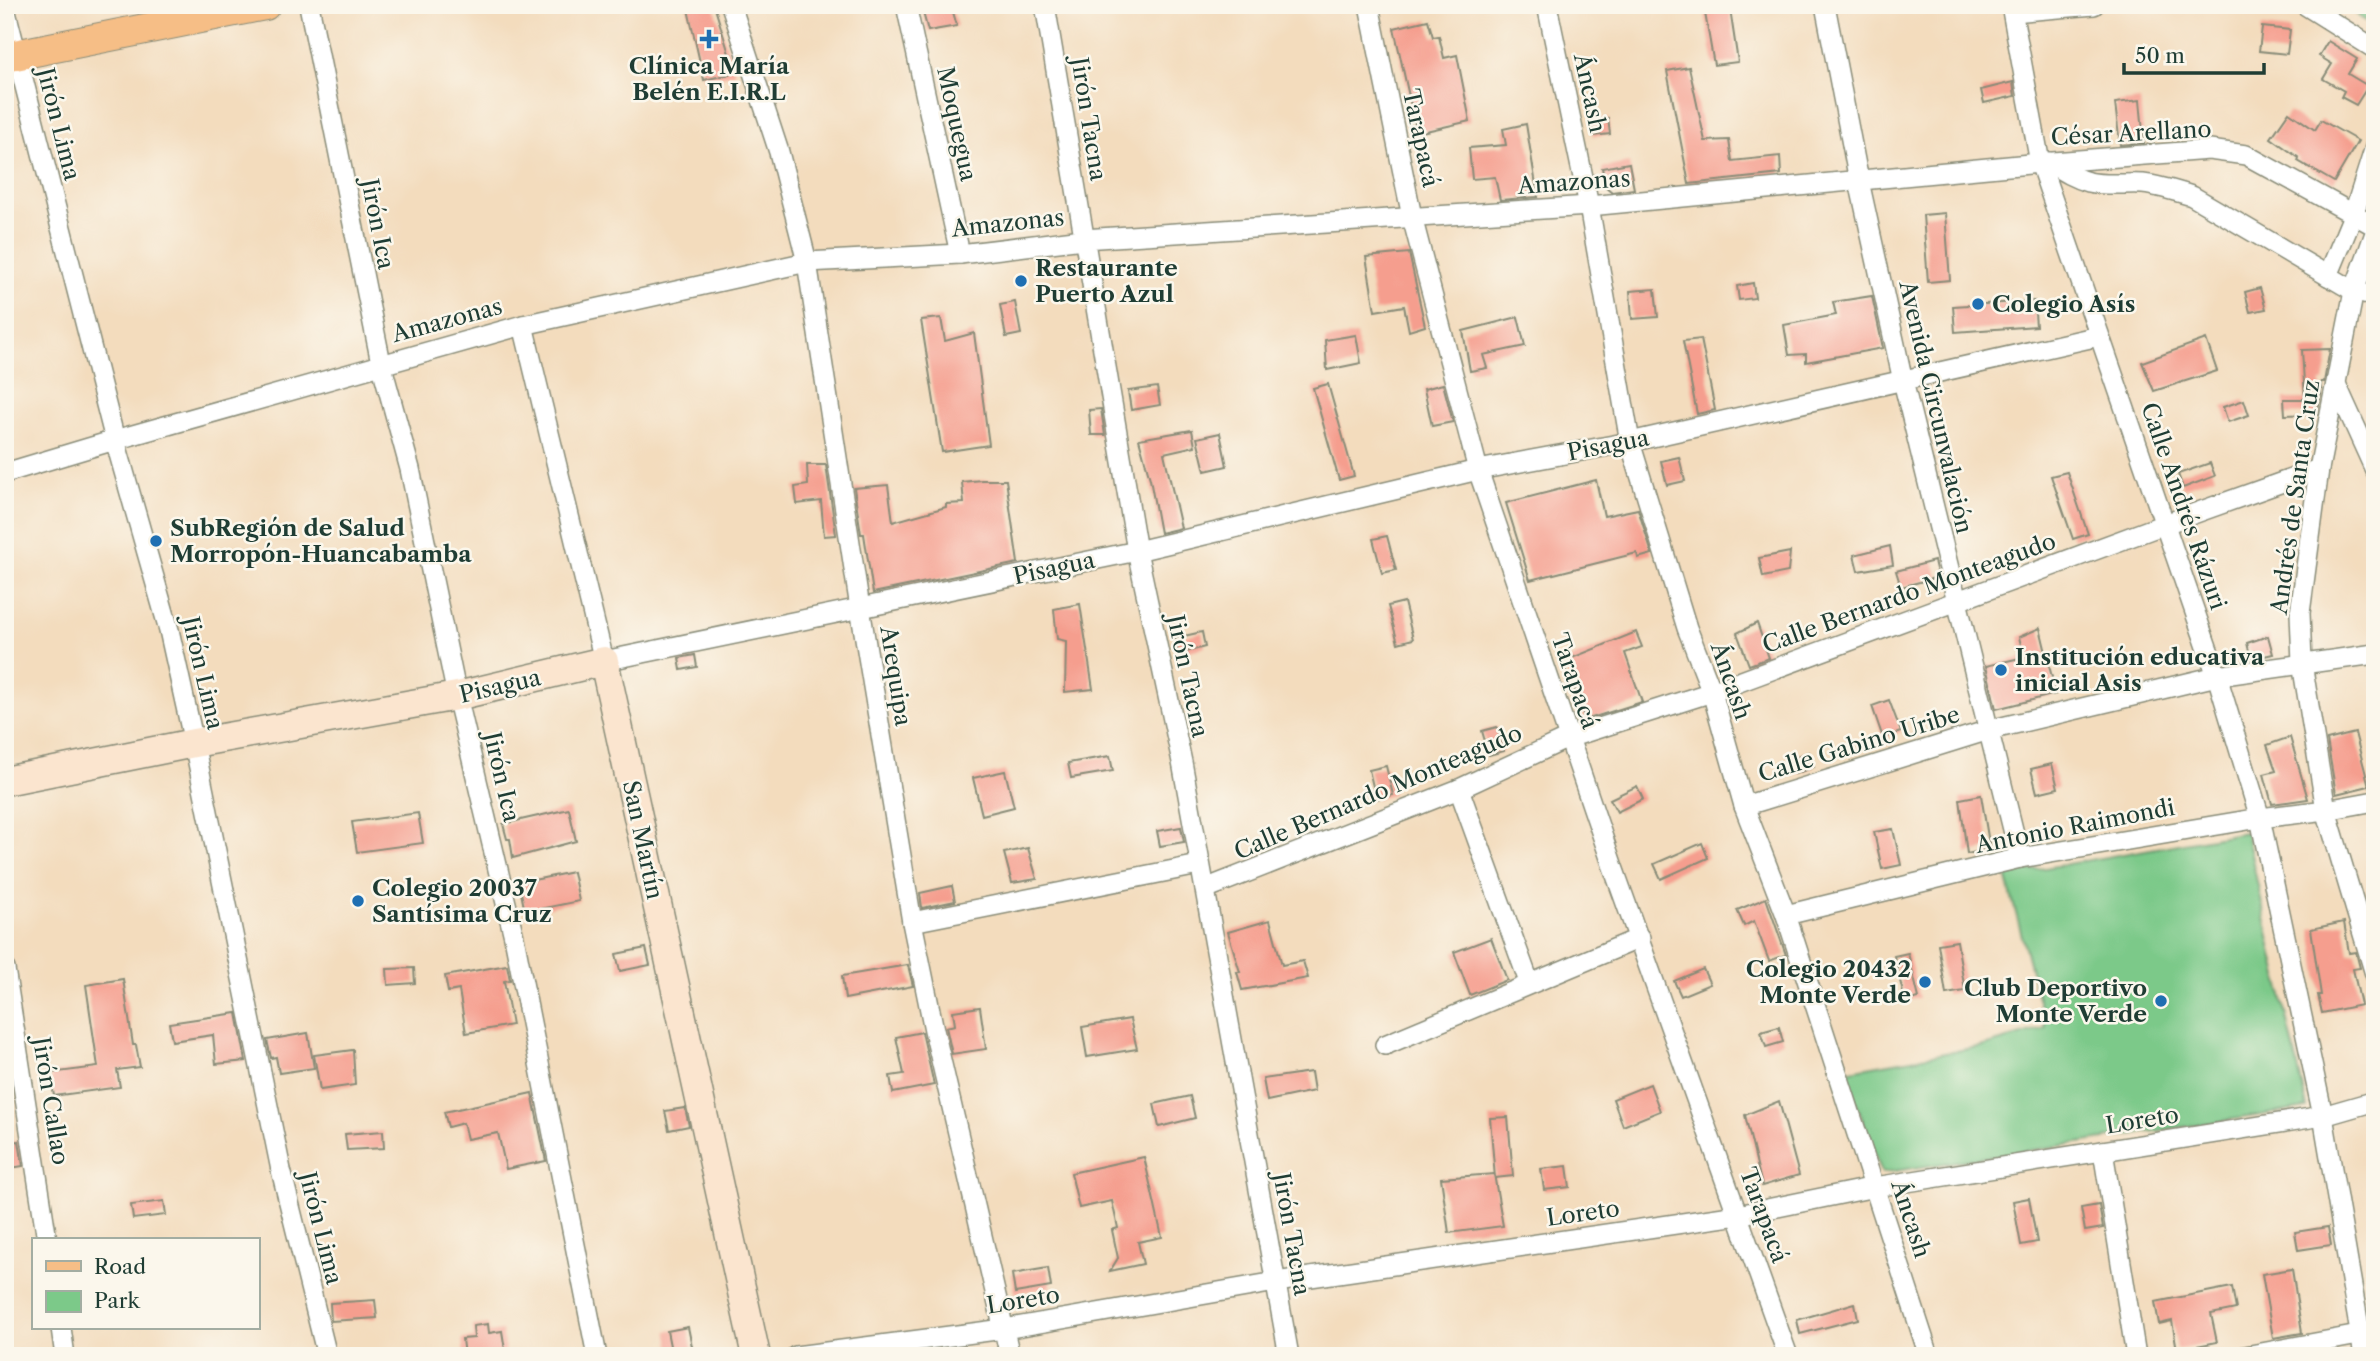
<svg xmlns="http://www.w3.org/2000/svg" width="2380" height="1361" font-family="'Libre Caslon Text',serif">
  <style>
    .green { fill: #7cc989; stroke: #4e835e; stroke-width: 2 }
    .building { fill: #f59e8e }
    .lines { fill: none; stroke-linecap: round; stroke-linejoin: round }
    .street-casing { stroke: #898c78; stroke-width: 22 }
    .secondary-casing { stroke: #898c78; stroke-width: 31 }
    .primary-casing { stroke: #898c78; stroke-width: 32 }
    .street { stroke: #fff; stroke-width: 19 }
    .secondary { stroke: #fbe5cf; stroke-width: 28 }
    .primary { stroke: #f6be86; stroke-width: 30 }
    .poi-dot { fill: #1f6fb2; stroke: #fbf7ec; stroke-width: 2.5 }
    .labels { text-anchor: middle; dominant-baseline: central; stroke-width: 5; stroke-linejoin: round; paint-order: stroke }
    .poi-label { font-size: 23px; font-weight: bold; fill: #1f3d34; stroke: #fbf7ec; text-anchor: start }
    .street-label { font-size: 23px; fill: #1f3d34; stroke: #fbf7ec }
  </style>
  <rect width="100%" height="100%" fill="#fbf7ec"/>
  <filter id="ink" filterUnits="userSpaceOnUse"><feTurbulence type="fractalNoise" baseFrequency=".0143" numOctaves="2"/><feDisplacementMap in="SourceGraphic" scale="14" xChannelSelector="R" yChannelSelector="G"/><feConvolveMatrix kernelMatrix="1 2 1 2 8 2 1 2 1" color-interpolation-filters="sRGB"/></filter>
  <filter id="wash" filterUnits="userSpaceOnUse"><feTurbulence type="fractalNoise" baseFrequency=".00686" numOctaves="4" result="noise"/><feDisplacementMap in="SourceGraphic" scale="28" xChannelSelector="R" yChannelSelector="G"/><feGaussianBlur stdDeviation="1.57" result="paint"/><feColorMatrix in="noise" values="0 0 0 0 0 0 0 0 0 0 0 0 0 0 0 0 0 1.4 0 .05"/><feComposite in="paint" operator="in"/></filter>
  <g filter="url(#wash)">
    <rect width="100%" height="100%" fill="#f3dcbd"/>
    <g class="green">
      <polygon points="2349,5 2375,5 2375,29 2353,11"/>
      <polygon points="2246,832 2307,1108 1882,1173 1845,1071 1984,1046 2046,1028 2006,875"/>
    </g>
    <g id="blocks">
      <g class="building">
        <polygon points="687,5 714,5 735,73 704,80"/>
        <polygon points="921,5 951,5 957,26 928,31"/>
        <polygon points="1730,9 1738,62 1714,65 1705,13"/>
        <polygon points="1428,20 1433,37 1439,36 1444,58 1457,55 1470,121 1417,133 1394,28"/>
        <polygon points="2262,27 2290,30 2287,54 2259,51"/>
        <polygon points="2328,41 2357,59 2348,74 2368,86 2356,105 2341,97 2344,91 2323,79 2332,64 2319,56"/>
        <polygon points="1689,67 1705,141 1729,140 1732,161 1780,156 1781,174 1689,184 1667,71"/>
        <polygon points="2013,82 2015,96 1984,103 1981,90"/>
        <polygon points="2140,100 2144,143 2120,145 2115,103"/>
        <polygon points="2289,112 2315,130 2321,120 2358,141 2334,182 2298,161 2299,158 2271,138"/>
        <polygon points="1608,118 1610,134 1593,136 1591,121"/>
        <polygon points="1526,124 1538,197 1500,200 1495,177 1472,179 1469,148 1506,145 1503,129"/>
        <polygon points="1629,163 1634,189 1612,192 1606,187 1602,168"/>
        <polygon points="1945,213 1950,280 1928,282 1923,215"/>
        <polygon points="1409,253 1425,326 1409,331 1404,306 1375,311 1366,257"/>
        <polygon points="1753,283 1755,298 1739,300 1737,286"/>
        <polygon points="2260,288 2266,309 2250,312 2245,292"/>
        <polygon points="1655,289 1658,317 1632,319 1630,291"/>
        <polygon points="1872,296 1883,348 1806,362 1806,354 1789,355 1784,325 1836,315 1833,302"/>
        <polygon points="2034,301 2036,326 1955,332 1953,306"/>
        <polygon points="1015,302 1021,334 1006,337 1000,305"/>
        <polygon points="1518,317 1525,346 1483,355 1487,368 1470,371 1463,331"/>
        <polygon points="941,318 945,341 974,333 989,445 942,452 921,320"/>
        <polygon points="1356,335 1361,363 1327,370 1325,340"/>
        <polygon points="1701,339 1715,410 1697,414 1683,341"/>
        <polygon points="2206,339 2217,371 2154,391 2142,362"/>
        <polygon points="2330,349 2324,382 2321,382 2321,394 2317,414 2285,415 2284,399 2305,399 2302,350"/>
        <polygon points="1328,384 1354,476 1339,480 1313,388"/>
        <polygon points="1443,384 1453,422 1432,426 1424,389"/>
        <polygon points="1157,387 1160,405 1131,410 1128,391"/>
        <polygon points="2244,400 2249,415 2228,422 2223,407"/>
        <polygon points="1101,409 1105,435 1091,435 1089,410"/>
        <polygon points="1192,430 1195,446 1164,453 1181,528 1160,533 1150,479 1139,439"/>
        <polygon points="1220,433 1227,466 1205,471 1197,438"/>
        <polygon points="1679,457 1685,481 1667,485 1661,461"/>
        <polygon points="2210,463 2215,476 2183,488 2178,474"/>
        <polygon points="807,465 826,465 836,535 824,536 821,501 797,504 795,487 808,485"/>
        <polygon points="2067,472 2088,534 2073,539 2051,476"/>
        <polygon points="982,480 1006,480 1018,563 873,593 864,534 861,534 854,488 888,485 893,522 946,507 946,504 964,503 962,482"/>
        <polygon points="1596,480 1604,516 1638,509 1652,554 1638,558 1637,553 1530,580 1506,503"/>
        <polygon points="1387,536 1396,570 1382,573 1373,539"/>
        <polygon points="1890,546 1893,565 1858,571 1854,555"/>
        <polygon points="1790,552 1788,572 1763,577 1759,558"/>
        <polygon points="1934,561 1938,577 1901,587 1896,571"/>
        <polygon points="1404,602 1413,639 1398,643 1388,606"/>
        <polygon points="1080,604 1093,689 1065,692 1066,641 1057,639 1054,609"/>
        <polygon points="1757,623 1769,658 1749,665 1737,633"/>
        <polygon points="2040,628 2056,694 1996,709 1986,666 2024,657 2019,637"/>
        <polygon points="1202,632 1205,647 1178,654 1175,638"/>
        <polygon points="1636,632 1642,647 1625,653 1642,702 1585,720 1570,675 1568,676 1562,662"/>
        <polygon points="2268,636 2273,654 2251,659 2247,643"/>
        <polygon points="695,655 697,667 681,670 679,658"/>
        <polygon points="1889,700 1901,732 1883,738 1872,706"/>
        <polygon points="1497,727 1504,751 1489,755 1482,731"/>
        <polygon points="2355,733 2369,786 2336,794 2327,740"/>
        <polygon points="2290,737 2308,799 2272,804 2264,774 2276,771 2267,745"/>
        <polygon points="1808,752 1814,767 1795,774 1789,759"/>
        <polygon points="1110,756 1113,771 1071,778 1068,763"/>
        <polygon points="2052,764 2058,788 2037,793 2031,769"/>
        <polygon points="1386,766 1393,795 1376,799 1369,770"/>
        <polygon points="1005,771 1014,807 982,815 973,778"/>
        <polygon points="1637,786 1643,799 1617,812 1610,799"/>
        <polygon points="1981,795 1990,849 1967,854 1960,799"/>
        <polygon points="569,809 576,841 513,858 510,839 507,839 503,824"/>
        <polygon points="418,813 423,843 357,852 352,822"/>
        <polygon points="1181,827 1184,842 1160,846 1157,831"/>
        <polygon points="1893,829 1901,865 1882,869 1874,832"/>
        <polygon points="1702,843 1708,858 1661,879 1654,864"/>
        <polygon points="1028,848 1037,879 1012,883 1004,853"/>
        <polygon points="573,872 579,901 525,912 519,883"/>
        <polygon points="952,886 955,901 922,908 920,893"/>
        <polygon points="1766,898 1786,955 1769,961 1754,921 1744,926 1737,910"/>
        <polygon points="1270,920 1282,965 1303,961 1308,978 1242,990 1237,972 1240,972 1228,932"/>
        <polygon points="2344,922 2349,953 2356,952 2360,968 2353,969 2361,1005 2322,1013 2318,995 2321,995 2311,929"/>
        <polygon points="1491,938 1507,980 1470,995 1454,952"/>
        <polygon points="1957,941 1965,991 1946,994 1938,944"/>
        <polygon points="646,948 650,965 620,971 616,954"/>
        <polygon points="1908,953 1919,998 1905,1001 1894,956"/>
        <polygon points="507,965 510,980 504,981 512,1025 466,1033 459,990 448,992 445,976"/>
        <polygon points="908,965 913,986 845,999 842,976"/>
        <polygon points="414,968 415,983 388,985 387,969"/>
        <polygon points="1703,969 1710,984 1681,996 1674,981"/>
        <polygon points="123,979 133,1045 136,1045 140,1067 117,1070 120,1087 54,1096 50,1073 98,1067 86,985"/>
        <polygon points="980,1007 986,1049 952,1054 946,1027 955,1025 953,1011"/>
        <polygon points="237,1013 246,1061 216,1064 213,1035 172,1041 169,1023"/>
        <polygon points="1130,1019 1137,1049 1087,1057 1082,1027"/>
        <polygon points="1779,1027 1783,1042 1766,1047 1761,1032"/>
        <polygon points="922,1032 934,1085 893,1093 890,1076 904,1074 896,1037"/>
        <polygon points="308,1033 314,1068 279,1073 276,1057 271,1058 267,1040"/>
        <polygon points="353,1050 355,1085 320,1090 314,1055"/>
        <polygon points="1311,1072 1314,1091 1267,1101 1263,1079"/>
        <polygon points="1650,1084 1660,1111 1623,1126 1613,1099"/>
        <polygon points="532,1093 546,1161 506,1169 498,1133 467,1139 463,1123 448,1127 444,1112"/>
        <polygon points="1190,1096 1195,1118 1159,1127 1154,1104"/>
        <polygon points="1779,1101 1799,1175 1762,1186 1745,1115"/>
        <polygon points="685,1108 689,1126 669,1130 665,1111"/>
        <polygon points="1508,1117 1513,1176 1495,1178 1490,1118"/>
        <polygon points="383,1131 384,1148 347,1150 345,1134"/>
        <polygon points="19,1141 23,1166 5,1169 5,1143"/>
        <polygon points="1144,1157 1162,1237 1138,1242 1143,1264 1110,1271 1118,1258 1112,1230 1118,1228 1112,1201 1079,1208 1071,1173"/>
        <polygon points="1567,1166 1570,1187 1544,1190 1541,1169"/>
        <polygon points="1494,1174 1503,1226 1449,1233 1441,1178"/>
        <polygon points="2029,1198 2037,1242 2021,1245 2013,1201"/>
        <polygon points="164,1201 166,1215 133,1219 131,1205"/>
        <polygon points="2099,1205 2103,1228 2085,1231 2081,1208"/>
        <polygon points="2328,1227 2331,1245 2298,1250 2295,1232"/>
        <polygon points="1048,1268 1051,1287 1015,1293 1012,1274"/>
        <polygon points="2292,1269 2302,1333 2273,1338 2262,1274"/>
        <polygon points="2232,1287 2236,1309 2211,1314 2217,1342 2177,1350 2172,1321 2159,1324 2155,1302"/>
        <polygon points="375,1300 377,1318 331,1321 330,1303"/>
        <polygon points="1855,1303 1858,1319 1800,1334 1797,1320"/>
        <polygon points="488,1324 489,1333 502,1331 506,1356 464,1356 462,1339 474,1338 473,1326"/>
        <polygon points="688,1327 694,1356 672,1356 667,1331"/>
      </g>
    </g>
  </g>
  <g filter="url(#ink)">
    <use href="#blocks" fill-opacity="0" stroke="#898c78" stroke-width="2"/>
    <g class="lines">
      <defs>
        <g id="street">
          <polyline points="309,5 381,363 410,469 457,696 514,937 597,1356"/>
          <polyline points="731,5 779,152 807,262 860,608 912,922 934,1030 1010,1356"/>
          <polyline points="906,5 960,254"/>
          <polyline points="1045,5 1137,551 1182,762 1289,1356"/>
          <polyline points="1369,5 1412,217 1478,470 1613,867 1788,1356"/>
          <polyline points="1547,5 1589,206 1630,442 1687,628 1712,692 1744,806 1786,915 1929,1356"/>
          <polyline points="1825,5 1859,181 1903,381 2020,858"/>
          <polyline points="2011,5 2040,163 2217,676 2260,818 2323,1116 2364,1356"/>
          <polyline points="2305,5 2375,49"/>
          <polyline points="5,8 115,440 169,630 194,743 281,1170 327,1356"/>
          <polyline points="2013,12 2094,5"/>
          <path d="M2048 162C2061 170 2073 178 2088 182 2106 186 2125 183 2143 184 2160 186 2176 191 2192 196L2354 291 2375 297"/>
          <polyline points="2375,233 2354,291 2319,469 2300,613 2302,663 2326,810 2375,974"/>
          <polyline points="2328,276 2354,213 2375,147"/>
          <polyline points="523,325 604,661 1137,551 1478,470 1630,442 2099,336"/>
          <polyline points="2336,384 2375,470"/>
          <polyline points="5,473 115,440 523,325 807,262 960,254 1083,239 1589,206 2040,163 2209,150 2246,155 2375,226"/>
          <polyline points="1459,789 1529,982"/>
          <polyline points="1744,806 1989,730 2217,676 2375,654"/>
          <polyline points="1205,889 1459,789 1568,738 1712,692 2165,524 2319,469"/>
          <polyline points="1786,915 2020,858 2260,818 2326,810 2375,801"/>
          <polyline points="912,922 1199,865"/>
          <polyline points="5,969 47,1240"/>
          <polyline points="1385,1045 1640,938"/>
          <polyline points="2103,1151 2136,1356"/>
          <polyline points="61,1328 65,1356"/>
          <polyline points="796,1356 1004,1329 1276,1282 1738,1215 1875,1187 2323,1116 2375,1101"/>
          <polyline points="2245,1356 2375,1332"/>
        </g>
        <polyline id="secondary" points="5,781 194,743 457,696 604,661 756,1356"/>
        <polyline id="primary" points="5,57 265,5"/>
      </defs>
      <use href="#street" class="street-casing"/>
      <use href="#secondary" class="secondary-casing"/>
      <use href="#primary" class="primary-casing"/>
      <use href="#street" class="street"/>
      <use href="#secondary" class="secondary"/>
      <use href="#primary" class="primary"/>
    </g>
  </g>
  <g class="poi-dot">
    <path d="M705.5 28.5h7v7h7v7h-7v7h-7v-7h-7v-7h7z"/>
    <circle cx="1021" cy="281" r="7"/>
    <circle cx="1978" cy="304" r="7"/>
    <circle cx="156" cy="541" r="7"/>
    <circle cx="2001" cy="670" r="7"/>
    <circle cx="358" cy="901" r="7"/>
    <circle cx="1925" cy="982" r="7"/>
    <circle cx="2161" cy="1001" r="7"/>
  </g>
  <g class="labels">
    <g class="poi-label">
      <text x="709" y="66" text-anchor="middle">Clínica María<tspan x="709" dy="26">Belén E.I.R.L</tspan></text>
      <text x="1035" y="268">Restaurante<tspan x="1035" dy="26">Puerto Azul</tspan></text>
      <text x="1992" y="304">Colegio Asís</text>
      <text x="170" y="528">SubRegión de Salud<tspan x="170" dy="26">Morropón-Huancabamba</tspan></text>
      <text x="2015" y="657">Institución educativa<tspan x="2015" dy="26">inicial Asis</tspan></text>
      <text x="372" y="888">Colegio 20037<tspan x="372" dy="26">Santísima Cruz</tspan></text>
      <text x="1911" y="969" text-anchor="end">Colegio 20432<tspan x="1911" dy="26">Monte Verde</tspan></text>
      <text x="2147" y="988" text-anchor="end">Club Deportivo<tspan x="2147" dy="26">Monte Verde</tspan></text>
    </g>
    <g class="street-label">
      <text transform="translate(1590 93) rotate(78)">Áncash</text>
      <text transform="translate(1089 119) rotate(81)">Jirón Tacna</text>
      <text transform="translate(59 124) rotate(76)">Jirón Lima</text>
      <text transform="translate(957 124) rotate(78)">Moquegua</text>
      <text transform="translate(2131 133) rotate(-3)">César Arellano</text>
      <text transform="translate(1421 138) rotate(78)">Tarapacá</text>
      <text transform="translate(1574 182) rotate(-4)">Amazonas</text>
      <text transform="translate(1008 223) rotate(-6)">Amazonas</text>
      <text transform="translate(378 224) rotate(79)">Jirón Ica</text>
      <text transform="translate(447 320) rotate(-15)">Amazonas</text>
      <text transform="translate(1936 407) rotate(77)">Avenida Circunvalación</text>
      <text transform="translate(1608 445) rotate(-11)">Pisagua</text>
      <text transform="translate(2295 497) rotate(-82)">Andrés de Santa Cruz</text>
      <text transform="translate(2184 506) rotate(71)">Calle Andrés Rázuri</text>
      <text transform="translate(1054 568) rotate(-12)">Pisagua</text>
      <text transform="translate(1909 593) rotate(-20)">Calle Bernardo Monteagudo</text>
      <text transform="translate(203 673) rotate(77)">Jirón Lima</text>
      <text transform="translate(896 676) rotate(81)">Arequipa</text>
      <text transform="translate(1188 676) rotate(78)">Jirón Tacna</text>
      <text transform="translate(1575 681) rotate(71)">Tarapacá</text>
      <text transform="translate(1731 681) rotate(71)">Áncash</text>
      <text transform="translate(500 686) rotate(-13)">Pisagua</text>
      <text transform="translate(1859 744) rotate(-17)">Calle Gabino Uribe</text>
      <text transform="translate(502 777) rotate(77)">Jirón Ica</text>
      <text transform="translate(1378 792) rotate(-23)">Calle Bernardo Monteagudo</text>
      <text transform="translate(2075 826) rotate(-11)">Antonio Raimondi</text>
      <text transform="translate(643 840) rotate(78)">San Martín</text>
      <text transform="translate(51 1101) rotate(81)">Jirón Callao</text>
      <text transform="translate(2142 1120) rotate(-9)">Loreto</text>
      <text transform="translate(1583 1213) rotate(-8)">Loreto</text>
      <text transform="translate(1764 1215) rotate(70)">Tarapacá</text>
      <text transform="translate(1911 1219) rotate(72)">Áncash</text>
      <text transform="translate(321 1228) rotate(76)">Jirón Lima</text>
      <text transform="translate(1292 1234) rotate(80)">Jirón Tacna</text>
      <text transform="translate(1023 1300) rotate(-9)">Loreto</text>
    </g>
  </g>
  <rect width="2380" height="1361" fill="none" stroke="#fbf7ec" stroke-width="28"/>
  <rect x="32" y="1238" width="228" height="91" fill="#fbf7ec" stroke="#a3ada2" stroke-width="2"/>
  <rect x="46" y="1261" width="35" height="10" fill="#f6be86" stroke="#a3ada2" stroke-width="2"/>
  <text x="94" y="1274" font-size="21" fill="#1f3d34">Road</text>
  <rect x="46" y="1291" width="35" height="21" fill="#7cc989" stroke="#a3ada2" stroke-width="2"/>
  <text x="94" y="1308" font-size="21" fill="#1f3d34">Park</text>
  <path d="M2124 63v10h140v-10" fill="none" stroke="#1f3d34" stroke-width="3.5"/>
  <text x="2135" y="63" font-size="21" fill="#1f3d34" stroke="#fbf7ec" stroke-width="5" paint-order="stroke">50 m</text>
</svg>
